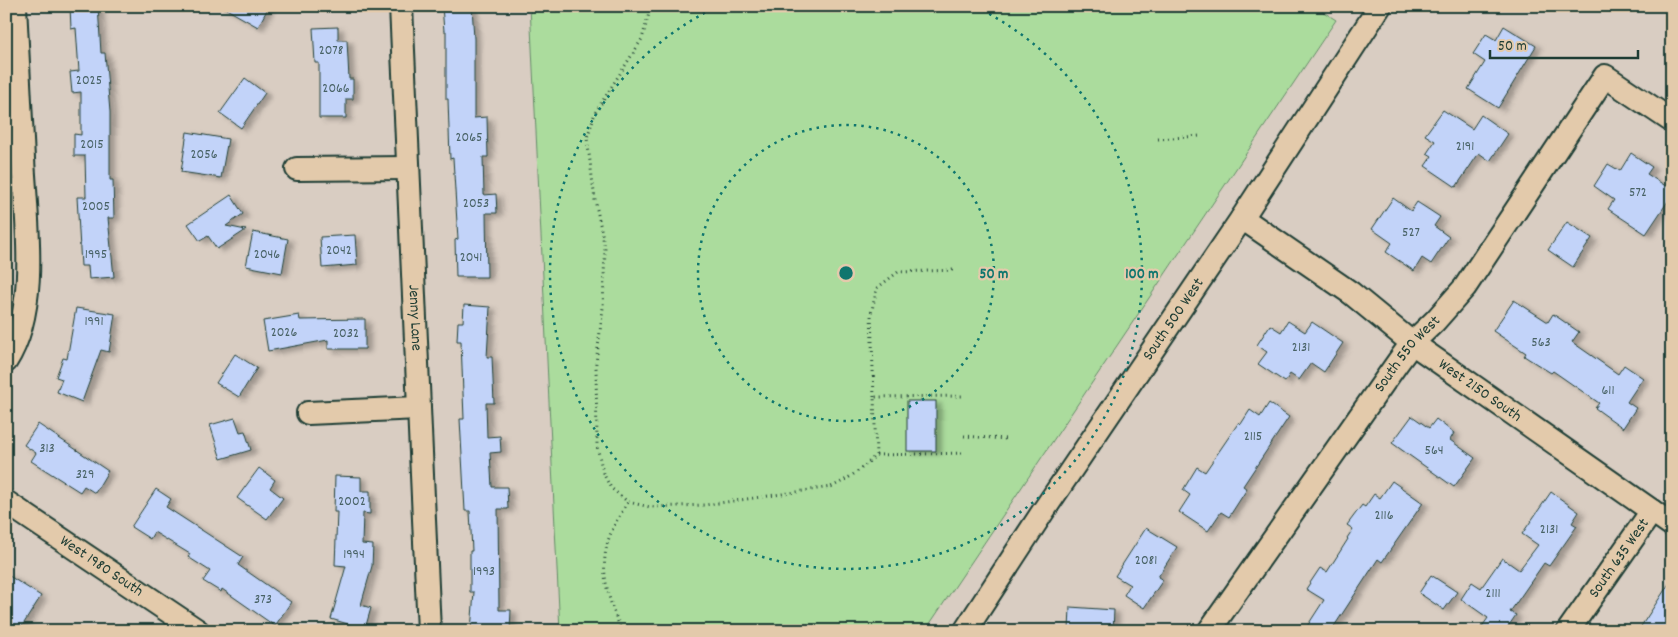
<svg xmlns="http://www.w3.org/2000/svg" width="1678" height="637" font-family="Dekko,sans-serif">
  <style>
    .green { fill: #abdc9d; stroke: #658c68 }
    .building { fill: #c2d3f9; stroke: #1f3d34; filter: url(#shadow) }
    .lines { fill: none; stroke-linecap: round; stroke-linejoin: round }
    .minor-casing { stroke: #1f3d34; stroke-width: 26 }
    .path { stroke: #1f3d34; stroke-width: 3; stroke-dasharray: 1 4; stroke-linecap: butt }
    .minor { stroke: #e3caab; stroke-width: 22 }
    .ring { fill: none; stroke: #0f766e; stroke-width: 2.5; stroke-dasharray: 2.5 5 }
    .labels { text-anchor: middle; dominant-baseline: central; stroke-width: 4.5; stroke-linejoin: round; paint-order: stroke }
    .number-label { font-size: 14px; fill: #486265 }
    .street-label { font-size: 16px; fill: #1f3d34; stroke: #e3caab }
    .centre { fill: #0f766e; stroke: #e3caab; stroke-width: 2.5 }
    .ring-label { font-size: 15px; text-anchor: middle; font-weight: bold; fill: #0f766e; stroke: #e3caab; stroke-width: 4.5; stroke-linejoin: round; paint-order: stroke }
  </style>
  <defs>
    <filter id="shadow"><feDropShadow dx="5.5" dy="3" stdDeviation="2.5" flood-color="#0004"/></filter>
  </defs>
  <rect width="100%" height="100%" fill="#d9cdc2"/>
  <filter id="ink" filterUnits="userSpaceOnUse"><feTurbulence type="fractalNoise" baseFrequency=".02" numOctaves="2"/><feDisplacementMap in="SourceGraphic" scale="10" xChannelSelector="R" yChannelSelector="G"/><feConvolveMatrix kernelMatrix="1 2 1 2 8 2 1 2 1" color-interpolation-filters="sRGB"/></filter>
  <g filter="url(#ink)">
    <polygon class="green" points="530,6 1314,6 1336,20 925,631 560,631"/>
    <g class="building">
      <polygon points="70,6 98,6 101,53 105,53 110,112 110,180 113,180 114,218 108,218 114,277 89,279 88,266 81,266 77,197 86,197 85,156 74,156 74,134 81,135 81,92 72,93 70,72 79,71 76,28 71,29"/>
      <polygon points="221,6 269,6 258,27"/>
      <polygon points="442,6 472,6 474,39 474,118 487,117 488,157 483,157 484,195 496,194 497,213 486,213 487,277 456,277 455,240 458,239 453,158 450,159 448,99 446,99 446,31 444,31"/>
      <polygon points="1504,26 1536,46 1498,108 1468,89 1485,62 1473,54 1486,34 1496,40"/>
      <polygon points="338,27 338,40 347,40 349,79 353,79 353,99 346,99 346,118 319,118 319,63 315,63 313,28"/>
      <polygon points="245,78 265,93 241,128 220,113"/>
      <polygon points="1443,110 1472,129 1481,115 1508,134 1490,161 1479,153 1456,187 1425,166 1432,156 1427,153 1435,141 1425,135"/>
      <polygon points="187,132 228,139 221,178 181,172"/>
      <polygon points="1631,153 1652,167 1647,174 1672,190 1672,195 1646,234 1608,209 1614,200 1594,186 1608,164 1620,171"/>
      <polygon points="231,195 243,214 226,226 246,230 217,249 208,236 200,241 188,224"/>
      <polygon points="1393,198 1411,211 1417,202 1440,217 1434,226 1449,237 1431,264 1422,258 1414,271 1386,252 1392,243 1372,229"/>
      <polygon points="1567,222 1592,238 1573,267 1548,250"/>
      <polygon points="253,232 288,239 282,273 246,266"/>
      <polygon points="355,235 357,265 322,268 320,237"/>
      <polygon points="1514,300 1548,322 1553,314 1579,332 1572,342 1618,374 1624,365 1643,378 1627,402 1636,408 1623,428 1595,408 1599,403 1553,371 1551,373 1524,356 1526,353 1493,331"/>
      <polygon points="464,305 490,307 487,357 492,357 494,403 486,403 487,437 500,436 501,452 490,453 492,487 507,487 508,509 498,509 499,610 511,610 510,631 471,631 474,592 470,592 470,551 472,551 470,511 465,511 460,419 464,419 461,341 457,341 458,322 463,322"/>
      <polygon points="76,308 115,314 109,352 101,350 82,402 57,392 62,379 56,377 63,358 67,359"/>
      <polygon points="299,315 300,320 365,319 365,349 328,349 328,340 268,351 263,321"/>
      <polygon points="1288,321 1305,332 1312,322 1343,343 1324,372 1311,363 1299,380 1290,374 1285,382 1258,364 1267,352 1257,345 1270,325 1281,332"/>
      <polygon points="235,354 257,368 239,397 216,383"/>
      <rect x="907" y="401" width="29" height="50"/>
      <polygon points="1269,403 1289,417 1243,486 1247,489 1229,517 1221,512 1208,531 1179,512 1190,495 1183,490 1197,467 1205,472 1239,422 1241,424 1250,410 1260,417"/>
      <polygon points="1412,416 1429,428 1436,419 1454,433 1450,440 1475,458 1454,487 1392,443"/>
      <polygon points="235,418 240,432 245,431 251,450 221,459 210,425"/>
      <polygon points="38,424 108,471 95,493 84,486 80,492 31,461 36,453 24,445"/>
      <polygon points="259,468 275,480 270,488 283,498 267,519 237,498"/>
      <polygon points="335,476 361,477 361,491 370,491 370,514 363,513 362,544 373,545 372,566 361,605 371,608 365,629 331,619 346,566 335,565 337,512 334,512"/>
      <polygon points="1392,481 1423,503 1382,562 1378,559 1331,631 1304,631 1324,600 1306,589 1320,568 1327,572 1348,539 1347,538 1353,529 1347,525 1362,505 1365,507 1374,494 1380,498"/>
      <polygon points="156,489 171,499 166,507 243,557 238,565 291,602 275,626 222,589 221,592 203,581 210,571 188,557 190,554 154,532 150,539 131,527"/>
      <polygon points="1551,492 1579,512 1572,523 1577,526 1549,566 1544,563 1510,612 1516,615 1505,631 1479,631 1488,618 1461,599 1472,582 1481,588 1502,558 1519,570 1538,545 1522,534"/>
      <polygon points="1146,528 1177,547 1158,577 1163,580 1144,608 1124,595 1130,585 1115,576"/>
      <polygon points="6,574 41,596 19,631 6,623"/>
      <polygon points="1431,575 1457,592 1444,610 1419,593"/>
      <polygon points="1672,579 1672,631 1638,631"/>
      <polygon points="1070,607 1114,610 1113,631 1069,631"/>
    </g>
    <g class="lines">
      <defs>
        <g id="minor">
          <path id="s1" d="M401 6 429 631"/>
          <polyline points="297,169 408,168"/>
          <path id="s2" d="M1242 218 1351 293 1412 343 1672 525"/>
          <path d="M6 361C40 308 26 219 23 159 20 108 18 57 15 6"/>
          <polyline points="308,413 419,408"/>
          <path id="s3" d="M6 502 198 631"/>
          <path id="s4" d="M965 631 1044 510 1242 218 1380 6"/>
          <path id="s5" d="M1209 631 1398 362 1412 343 1435 321 1465 287 1605 76 1672 121"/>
          <path id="s6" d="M1568 631 1652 511"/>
        </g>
      </defs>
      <use href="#minor" class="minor-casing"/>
      <g class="path">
        <path d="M651 6 642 39 595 113 587 138 595 200 605 248 603 308 596 363 597 446 603 473 611 488 628 502 650 507 705 505 831 487C849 479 862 469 876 455L874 397 962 396"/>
        <polyline points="1158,139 1200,136"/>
        <polyline points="874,397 871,314 877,288 898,272 955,270"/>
        <polyline points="964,436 1006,439"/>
        <polyline points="876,455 965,453"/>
        <path d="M622 631C608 600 597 566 611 533 615 522 622 512 628 502"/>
      </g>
      <use href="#minor" class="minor"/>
    </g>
  </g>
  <g class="ring">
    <circle cx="846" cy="273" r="148"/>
    <path d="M976 7A296 296 0 1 1 716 7"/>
  </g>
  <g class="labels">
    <g class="number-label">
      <text x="331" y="51">2078</text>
      <text x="89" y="81">2025</text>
      <text x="336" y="89">2066</text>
      <text x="469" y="138">2065</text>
      <text x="92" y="145">2015</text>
      <text x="1465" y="147">2191</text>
      <text x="204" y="155">2056</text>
      <text x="1638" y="193">572</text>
      <text x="476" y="204">2053</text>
      <text x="96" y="207">2005</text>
      <text x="1411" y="233">527</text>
      <text x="339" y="251">2042</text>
      <text x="96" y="255">1995</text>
      <text x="267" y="255">2046</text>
      <text x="471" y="258">2041</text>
      <text x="94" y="322">1991</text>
      <text x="284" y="333">2026</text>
      <text x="346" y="334">2032</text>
      <text x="1541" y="343">563</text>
      <text x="1301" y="348">2131</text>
      <text x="1608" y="391">611</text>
      <text x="1253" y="437">2115</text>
      <text x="47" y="449">313</text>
      <text x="1434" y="451">564</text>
      <text x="85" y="475">329</text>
      <text x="352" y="502">2002</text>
      <text x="1384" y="516">2116</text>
      <text x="1549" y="530">2131</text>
      <text x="354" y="555">1994</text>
      <text x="1146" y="561">2081</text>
      <text x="484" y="572">1993</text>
      <text x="1493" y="594">2111</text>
      <text x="263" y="600">373</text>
    </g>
    <g class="street-label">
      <text stroke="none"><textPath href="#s1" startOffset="312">Jenny Lane</textPath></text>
      <text stroke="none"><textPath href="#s4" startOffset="375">South 500 West</textPath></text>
      <text stroke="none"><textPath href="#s5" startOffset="341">South 550 West</textPath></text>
      <text stroke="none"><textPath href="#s2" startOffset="294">West 2150 South</textPath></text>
      <text stroke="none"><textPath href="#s6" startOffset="89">South 635 West</textPath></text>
      <text stroke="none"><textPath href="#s3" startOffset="115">West 1980 South</textPath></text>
    </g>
  </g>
  <circle cx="846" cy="273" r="8" class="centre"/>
  <g class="ring-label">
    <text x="994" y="278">50 m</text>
    <text x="1142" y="278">100 m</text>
  </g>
  <rect width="1678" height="637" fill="none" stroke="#e3caab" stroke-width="25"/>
  <rect x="12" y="12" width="1653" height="612" fill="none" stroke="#1f3d34" stroke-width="2" filter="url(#ink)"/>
  <path d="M1490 50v8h148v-8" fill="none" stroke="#1f3d34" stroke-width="2.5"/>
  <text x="1498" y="50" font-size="15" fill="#1f3d34" stroke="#e3caab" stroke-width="4" paint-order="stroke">50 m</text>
</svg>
